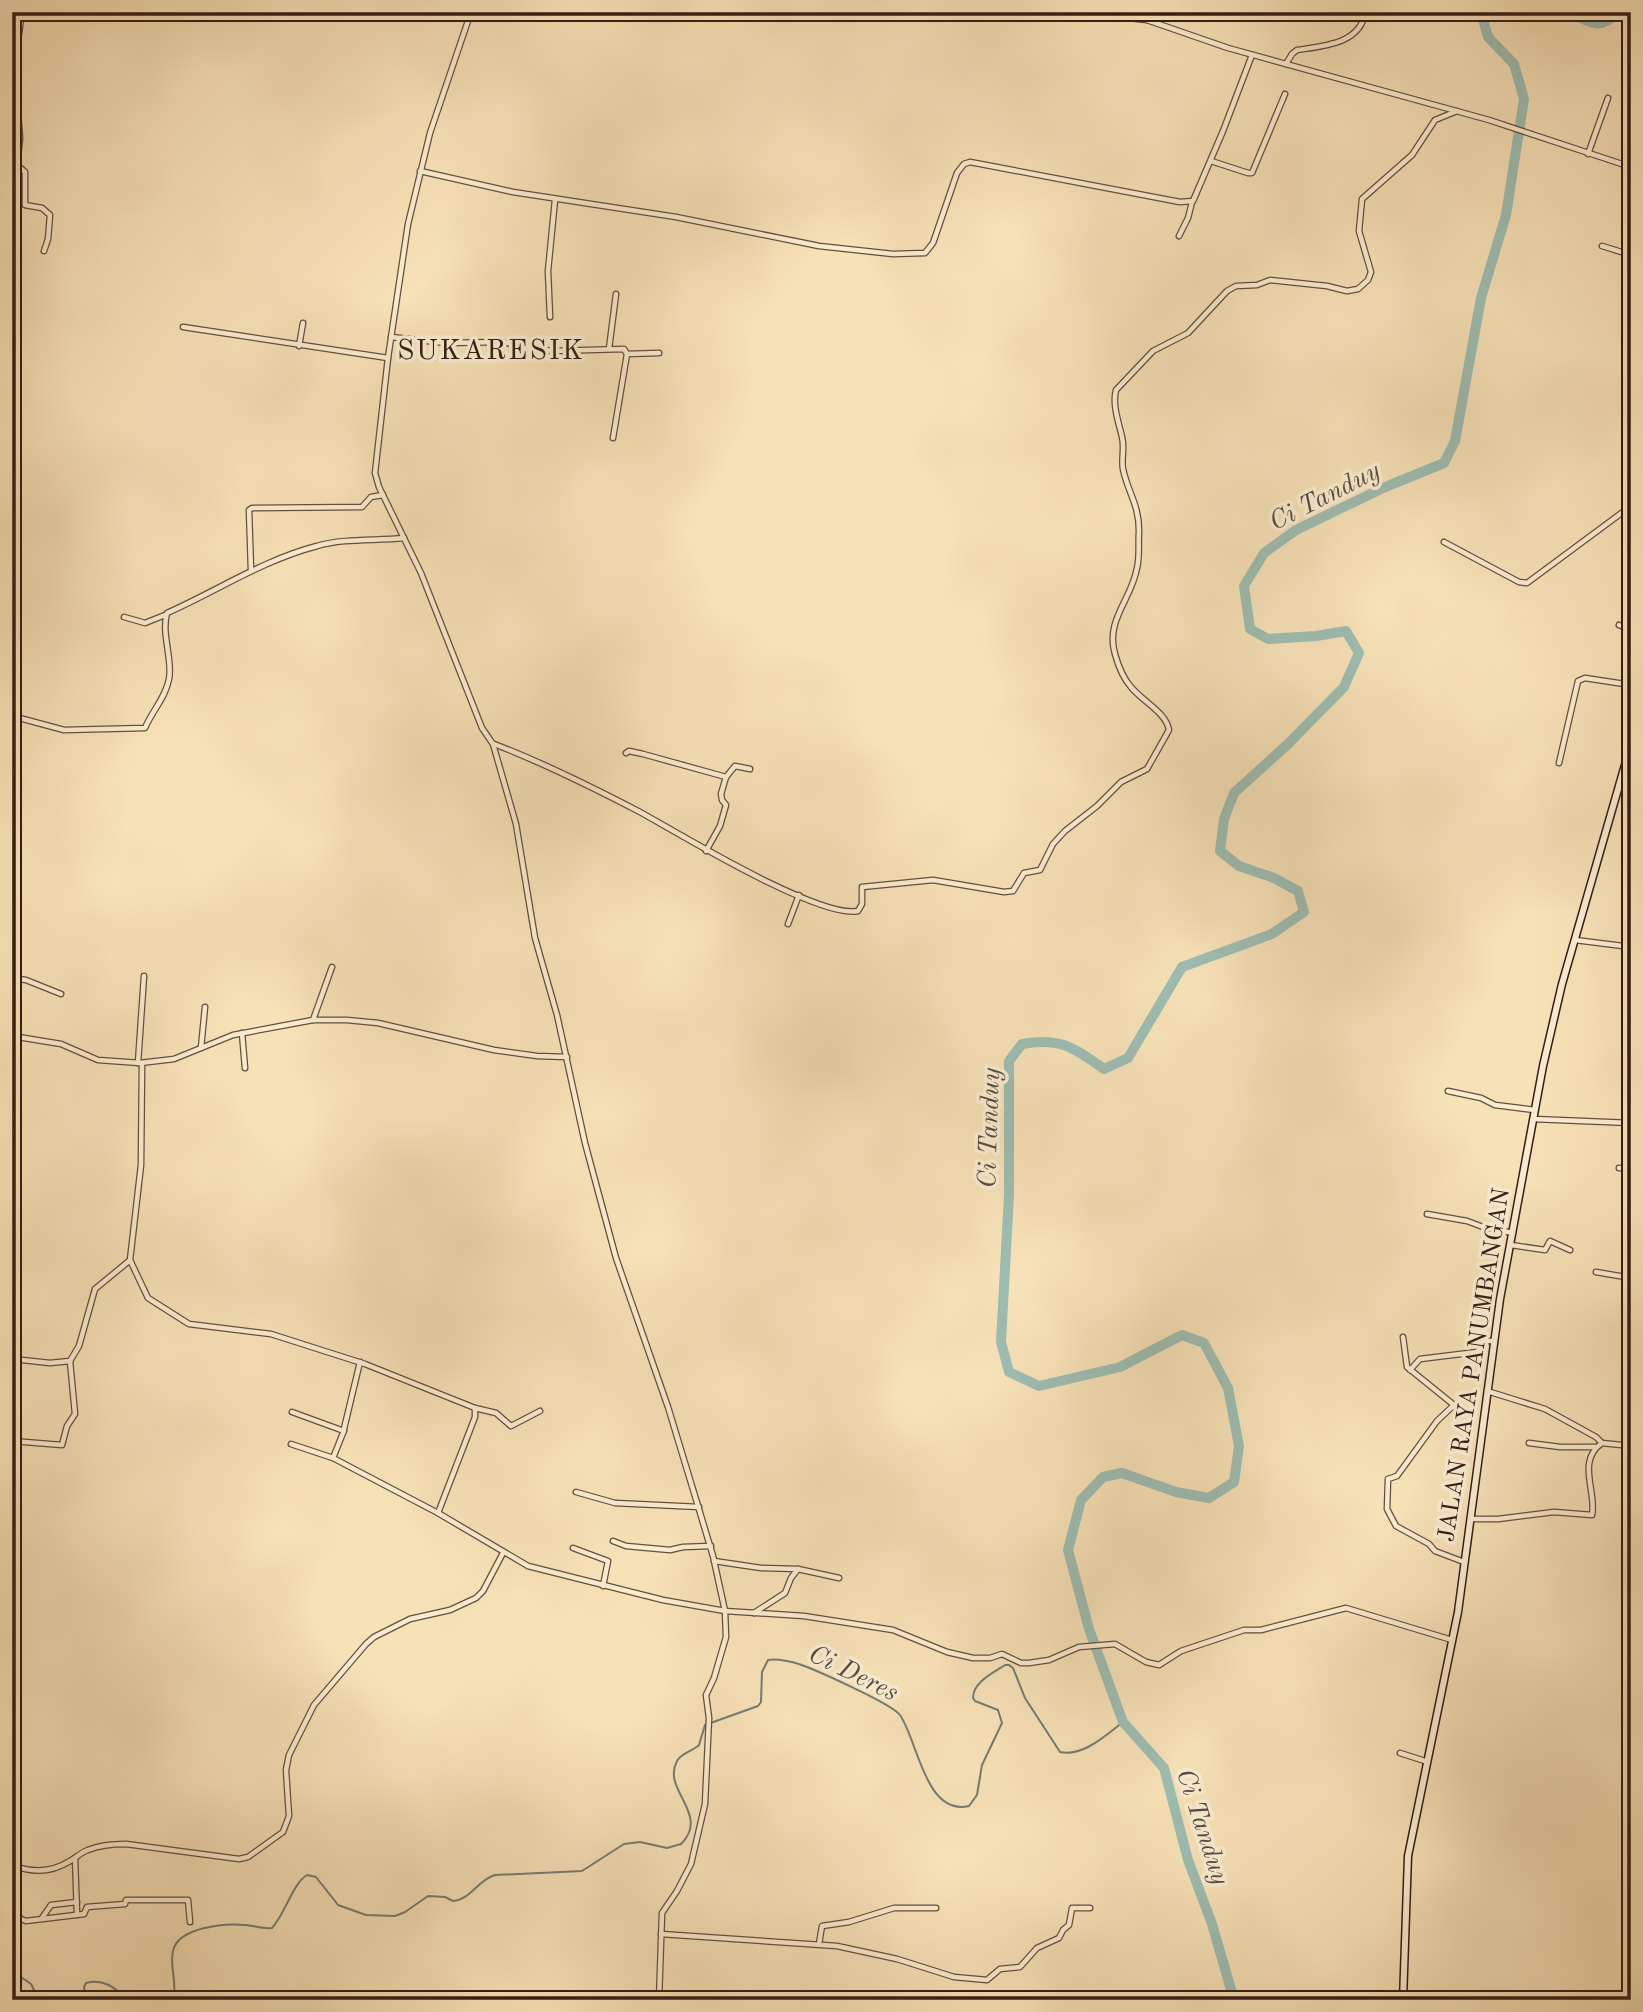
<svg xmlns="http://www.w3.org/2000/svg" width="1643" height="2012" font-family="'Old Standard TT',serif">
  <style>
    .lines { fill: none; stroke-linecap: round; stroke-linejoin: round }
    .stream { stroke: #737d73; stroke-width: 2 }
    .river { stroke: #9dbdb2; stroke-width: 10 }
    .street-casing { stroke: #654e3d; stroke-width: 7 }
    .secondary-casing { stroke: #341d14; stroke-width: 9 }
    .street { stroke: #faecd0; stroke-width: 4.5 }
    .secondary { stroke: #faecd0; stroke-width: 6 }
    .labels { text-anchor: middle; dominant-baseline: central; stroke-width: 7; stroke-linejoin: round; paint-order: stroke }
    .street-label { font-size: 24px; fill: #341d14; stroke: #faecd0 }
    .water-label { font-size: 26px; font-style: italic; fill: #544d43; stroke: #faecd0 }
    .quarter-label { font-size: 28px; letter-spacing: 2px; fill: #341d14; stroke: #faecd0 }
  </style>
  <rect width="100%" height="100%" fill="#f7e1b7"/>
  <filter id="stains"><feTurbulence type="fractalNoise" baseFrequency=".00286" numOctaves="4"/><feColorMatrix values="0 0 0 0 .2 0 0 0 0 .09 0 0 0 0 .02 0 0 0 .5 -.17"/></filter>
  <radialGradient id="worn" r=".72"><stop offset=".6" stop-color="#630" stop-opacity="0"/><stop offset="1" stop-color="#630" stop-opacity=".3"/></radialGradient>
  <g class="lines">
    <g class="stream">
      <polyline points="12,1976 18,1975 31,1984 39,2000"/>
      <path d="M87 2000 84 1987 86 1983C102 1979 116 1986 125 2000"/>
      <path d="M173 2000C178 1983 169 1967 173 1951 178 1927 225 1923 245 1925 255 1926 263 1929 272 1928 285 1914 293 1883 307 1875L316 1877 338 1905 366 1915 395 1916 405 1912 428 1896 445 1897 453 1901C472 1899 477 1880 495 1875L582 1871 624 1844 640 1842 667 1848 681 1844C711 1814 661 1790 677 1761 681 1753 693 1751 699 1745L705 1725 758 1706 761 1702 762 1672 768 1660C778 1658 789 1661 799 1664 816 1670 892 1704 900 1715 918 1741 925 1816 969 1806L977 1795 982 1765 1002 1723 998 1710 975 1701 973 1698C973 1682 993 1673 1005 1665H1009L1013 1668 1025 1698 1060 1752C1083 1757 1106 1735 1123 1722"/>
    </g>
    <g class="river">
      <path d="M1571 12C1590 23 1601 31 1618 12"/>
      <path d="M1234 2000 1212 1924 1188 1860 1164 1768 1123 1722 1089 1629 1068 1550 1081 1500 1103 1477 1122 1473 1176 1492 1209 1498 1234 1482 1239 1446 1228 1388 1204 1343 1182 1335 1120 1367 1039 1386 1009 1372 1001 1342 1009 1195V1061L1022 1044C1061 1037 1074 1048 1104 1069L1128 1058 1182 967 1272 934 1304 912 1298 891 1274 878 1239 866 1220 851 1224 819 1234 793 1288 744 1344 687 1359 653 1346 631 1316 636 1268 639 1250 629 1244 586 1264 553 1296 530 1383 488 1444 463 1455 441 1481 298 1506 215 1524 99 1514 64 1488 37 1481 12"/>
    </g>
    <defs>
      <g id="street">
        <polyline points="22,12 16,55 17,103 20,138 17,165 25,172 25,205 42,208 50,215 48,239 44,251"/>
        <polyline points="471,12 430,133 408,224 388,358 375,473 379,487 421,573 482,728 493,744 516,824 535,938 557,1015 585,1143 616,1258 668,1407 698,1506 713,1556 725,1611 726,1637 714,1678 706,1695 709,1718 705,1804 691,1864 677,1891 662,1913 659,2000"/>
        <polyline points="1073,12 1147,20 1228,48 1489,120 1631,167"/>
        <polyline points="1147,20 1149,12"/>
        <path d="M1286 64 1292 54 1297 50C1323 46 1361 44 1365 12"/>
        <polyline points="1588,154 1608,98"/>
        <polyline points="1211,161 1248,173 1252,173 1285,94"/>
        <polyline points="420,171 513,192 676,217 819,246 893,254 925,253 933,243 957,173 964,164 970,162 1180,202 1193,201 1223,131 1252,55"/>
        <polyline points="1179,236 1188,218 1192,202"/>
        <polyline points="1602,246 1631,255"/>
        <polyline points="550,317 548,271 555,200"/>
        <polyline points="183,327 388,358"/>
        <polyline points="391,337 446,343 501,342 552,351 624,349 627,354 613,438"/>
        <polyline points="299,346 303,323"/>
        <polyline points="609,349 616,294"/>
        <polyline points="627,354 659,353"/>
        <polyline points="1444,542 1519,582 1527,583 1631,506"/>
        <polyline points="251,570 249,510 252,508 362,507 371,497 383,495"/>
        <polyline points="124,617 145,623 165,615"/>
        <polyline points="1619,625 1631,630"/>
        <path d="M12 716 64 730 145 728C152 711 166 697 169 679 173 660 161 634 167 613 217 591 263 560 317 546 345 538 375 541 404 538"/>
        <path d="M494 744C544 763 592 787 640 812 680 834 819 919 858 911L862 904V887L933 880 1004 892 1013 891 1024 873 1040 870 1053 844 1065 831 1097 806 1121 782 1147 769 1169 730C1166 712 1142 701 1131 687 1123 678 1118 665 1115 654 1105 620 1132 599 1137 568 1140 556 1138 543 1139 531 1139 504 1128 493 1123 469 1121 459 1125 448 1122 437 1119 423 1112 405 1116 390L1153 351 1188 333 1227 291 1236 286 1257 285 1270 280 1327 286 1347 291 1358 289 1368 280 1371 272 1359 231 1362 199 1412 155 1435 120 1457 111"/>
        <polyline points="626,753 629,751 643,754 726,777"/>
        <polyline points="1559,763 1578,681 1585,678 1631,685"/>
        <polyline points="706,851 720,826 726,805 722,800 721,794 726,777 735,766 750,769"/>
        <polyline points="788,924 799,895"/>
        <polyline points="1575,940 1631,947"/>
        <polyline points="12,978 26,980 61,994"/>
        <polyline points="313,1020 332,967"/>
        <polyline points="242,1033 245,1068"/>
        <polyline points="12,1036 61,1044 98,1060 140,1063 174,1059 233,1035 313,1020 347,1020 378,1023 494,1050 537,1056 567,1057"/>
        <polyline points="201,1048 205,1007"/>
        <polyline points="138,1063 144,976"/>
        <polyline points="142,1063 141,1165 130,1260 148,1298 189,1324 271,1334 365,1364 475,1408 475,1417 438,1513 528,1566 663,1600 725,1611 804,1616 893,1630 947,1652 973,1658 990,1658 1002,1654 1021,1663 1029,1663 1049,1660 1079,1647 1115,1644 1146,1662 1159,1665 1181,1651 1244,1630 1261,1630 1346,1608 1452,1640"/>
        <polyline points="1448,1091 1481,1098 1495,1105 1535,1110"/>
        <polyline points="1533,1119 1631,1123"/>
        <polyline points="1619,1168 1631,1169"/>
        <polyline points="1427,1214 1467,1221 1483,1227 1513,1233"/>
        <polyline points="1511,1245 1545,1250 1550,1241 1570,1250"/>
        <polyline points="1596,1272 1631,1278"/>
        <polyline points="1403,1337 1407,1367 1454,1405 1437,1421 1397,1476 1388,1479 1387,1509 1396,1526 1429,1544 1435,1551 1464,1562"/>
        <polyline points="22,1360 50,1363 70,1361 79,1346 95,1289 129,1261"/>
        <polyline points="360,1362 343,1433 333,1458 438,1513"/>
        <polyline points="1410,1370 1420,1359 1477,1352 1485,1341 1494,1341"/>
        <polyline points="1487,1391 1545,1409 1596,1437 1602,1443 1631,1446"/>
        <polyline points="475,1408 496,1413 511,1426 540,1411"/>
        <polyline points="292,1412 344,1431"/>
        <polyline points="12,1441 62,1445 67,1426 75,1414 70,1361"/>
        <polyline points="1529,1443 1560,1447 1596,1447"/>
        <polyline points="291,1444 333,1458"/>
        <polyline points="576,1492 615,1503 699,1507"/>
        <path d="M1470 1519H1498L1554 1512 1592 1515C1597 1492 1576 1461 1602 1443"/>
        <polyline points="613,1541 626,1546 670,1550 683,1547 711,1546"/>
        <polyline points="573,1548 608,1561 603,1586"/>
        <polyline points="714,1561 761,1568 798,1569 839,1578"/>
        <polyline points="754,1613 785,1593 791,1578 798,1569"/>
        <polyline points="1400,1753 1428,1762"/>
        <polyline points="75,1858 77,1915"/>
        <path d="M12 1865C32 1873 51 1873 70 1861 76 1858 81 1852 88 1850 100 1845 114 1844 126 1844L239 1859 248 1857 283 1832 289 1816 286 1770 289 1755 314 1705 366 1644 374 1637 410 1619 450 1610 476 1598 483 1591 503 1553"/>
        <polyline points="12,1908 21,1919 26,1921 84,1914 87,1907 125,1904 126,1900 188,1900 190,1922"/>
        <polyline points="42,1918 51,1905 77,1902"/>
        <polyline points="661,1934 837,1946 897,1959 954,1977 987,1980 1000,1969 1020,1967 1037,1948 1059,1938 1063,1930 1069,1925 1072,1908 1090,1908"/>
        <polyline points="819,1944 822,1926 849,1922 894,1908 936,1908"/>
      </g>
      <polyline id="secondary" points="1403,2000 1408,1856 1458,1612 1500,1299 1543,1066 1562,984 1631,744"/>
    </defs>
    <use href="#street" class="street-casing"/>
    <use href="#secondary" class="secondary-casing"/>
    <use href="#street" class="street"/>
    <use href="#secondary" class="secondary"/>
  </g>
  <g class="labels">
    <g class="street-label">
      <text transform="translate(1475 1365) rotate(-81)">JALAN RAYA PANUMBANGAN</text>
    </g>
    <g class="water-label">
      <text transform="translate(1325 497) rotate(-27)">Ci Tanduy</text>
      <text transform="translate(990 1128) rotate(-88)">Ci Tanduy</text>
      <text transform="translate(853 1674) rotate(26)">Ci Deres</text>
      <text transform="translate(1202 1827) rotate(72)">Ci Tanduy</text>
    </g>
    <g class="quarter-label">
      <text x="491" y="352">SUKARESIK</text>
    </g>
  </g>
  <rect width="1643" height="2012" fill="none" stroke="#f7e1b7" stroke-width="42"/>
  <rect x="14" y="14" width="1615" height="1984" fill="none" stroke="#341d14" stroke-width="3.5"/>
  <rect x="21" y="21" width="1601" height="1970" fill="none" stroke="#341d14" stroke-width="2"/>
  <rect width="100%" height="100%" filter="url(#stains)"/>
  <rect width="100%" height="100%" fill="url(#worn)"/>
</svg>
